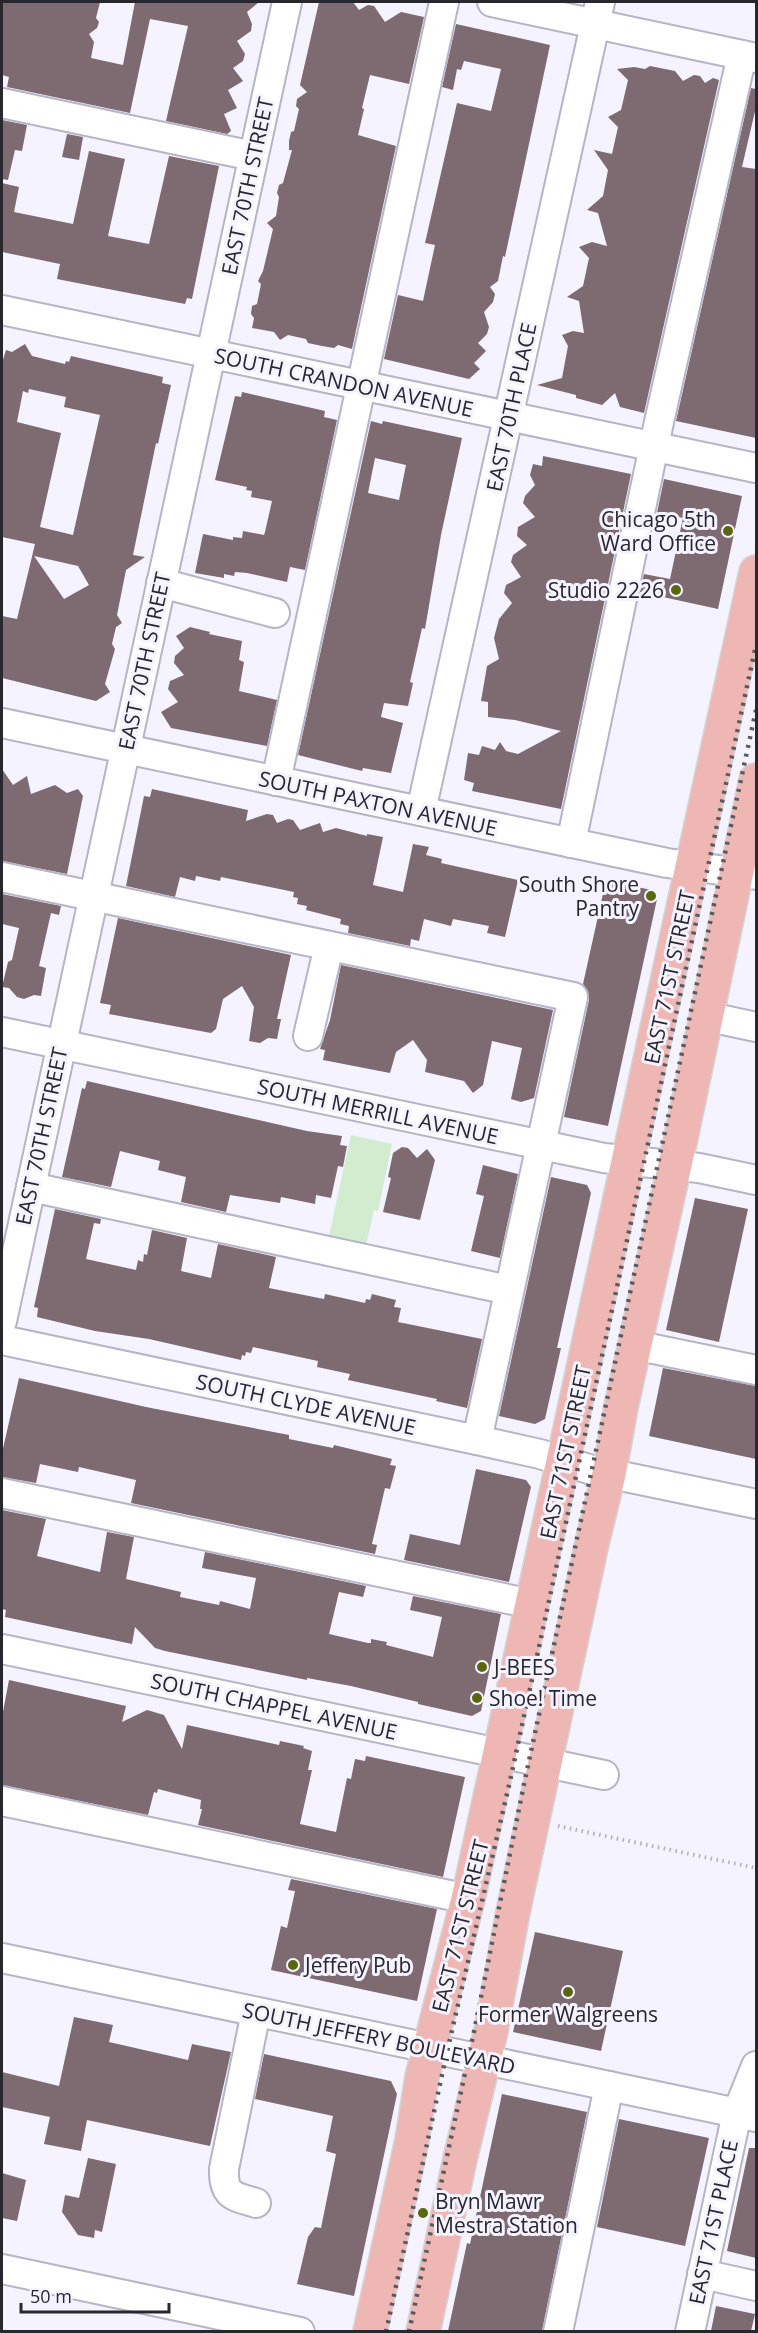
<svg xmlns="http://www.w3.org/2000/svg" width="758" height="2333" font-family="'Open Sans',sans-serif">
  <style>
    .green { fill: #d1eccf }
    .building { fill: #7e6a71; fill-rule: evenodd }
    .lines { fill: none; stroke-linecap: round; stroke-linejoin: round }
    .minor-casing { stroke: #b6b4c6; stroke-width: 32 }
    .major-casing { stroke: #d4d4d5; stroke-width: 36 }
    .path { stroke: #afaeb9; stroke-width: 4; stroke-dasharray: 1.5 4.5; stroke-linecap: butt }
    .minor { stroke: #fff; stroke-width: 28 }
    .major { stroke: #eeb7b4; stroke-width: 33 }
    .rail { stroke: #5b5a62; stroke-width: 4.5; stroke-dasharray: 3 6; stroke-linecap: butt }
    .poi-dot { fill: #5b670c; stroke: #f4f3ff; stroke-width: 2 }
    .labels { text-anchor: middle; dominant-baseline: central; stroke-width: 6; stroke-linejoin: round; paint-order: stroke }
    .street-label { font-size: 21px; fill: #28272e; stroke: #f4f3ff }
    .poi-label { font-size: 21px; fill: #28272e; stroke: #f4f3ff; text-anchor: start }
  </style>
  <rect width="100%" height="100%" fill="#f4f3ff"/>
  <polygon class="green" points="351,1135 392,1144 378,1211 374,1210 366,1245 329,1236"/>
  <g class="building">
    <polygon points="2,2 100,2 96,18 99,22 97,28 89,34 94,42 91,58 123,65 135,2 259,2 247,12 252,24 251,31 237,41 245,54 243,61 233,68 243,81 228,90 237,108 224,114 231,131 227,134 166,121 188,26 150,19 130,113 7,87 9,77 2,75"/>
    <polygon points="319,2 353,2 359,10 368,5 374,6 385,22 401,12 424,17 409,84 370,75 362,108 364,109 358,135 396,146 352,349 338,345 334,348 322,346 308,343 306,339 288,335 280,340 274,332 252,328 254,318 251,314 252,306 257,304 261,284 258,281 263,271 273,229 267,223 276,216 279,197 277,193 279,185 283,183 292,150 289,150 289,141 291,132 294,131 299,109 296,106 297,99 307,92 300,85"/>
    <polygon points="456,24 550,45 505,257 503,256 498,281 490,287 495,294 493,302 484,312 489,327 487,334 478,343 486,351 474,363 480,369 469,379 384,359 398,295 423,301 435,245 425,243 457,103 491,111 501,69 464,61 461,70 457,69 453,90 442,87"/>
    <polygon points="650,66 675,71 683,81 694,75 700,76 705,83 713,78 719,80 644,413 620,407 615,393 602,405 576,398 576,395 537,385 562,378 568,346 562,335 573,331 584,333 579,301 567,297 583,286 589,258 579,247 592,242 607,246 598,213 587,210 603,196 608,170 594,150 612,154 618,127 608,117 621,110 628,80 617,69 634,67 645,69"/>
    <polygon points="751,88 756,89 756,107 742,167 756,169 756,438 676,421"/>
    <polygon points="2,120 27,125 22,151 15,150 8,180 2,179"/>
    <polygon points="67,134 83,137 79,160 62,157"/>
    <polygon points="89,151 125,159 108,236 149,244 169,156 219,166 192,299 187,298 185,304 57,279 60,264 2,252 2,183 19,187 14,212 73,224"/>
    <path d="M25 344 32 356 65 364 66 361 69 362 71 356 163 377 162 383 171 385 158 444 156 443 133 555 145 557 126 570 117 615 122 623 116 627 112 644 115 649 105 684 110 692 96 701 2 678V616L17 619 35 544 2 537V363L6 350 12 352ZM29 389 66 397 64 407 100 415 73 535 40 527 61 433 17 422 23 391 28 393ZM34 556 78 566 89 585 64 599Z"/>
    <polygon points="242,392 325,411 324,417 337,420 305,570 290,567 287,582 247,573 235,572 234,576 224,574 224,578 195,573 203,534 233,540 233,537 242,538 243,531 264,535 265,532 272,501 251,497 252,491 246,490 247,487 215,480 235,396 241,397"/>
    <path d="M371 421 382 424 383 421 462 438 441 535 425 629 422 628 410 682 413 683 408 706 384 703 381 717 403 723 391 773 363 768 362 771 298 755ZM375 458 406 465 399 500 368 493Z"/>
    <polygon points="543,456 631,474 561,809 472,791 474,783 464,780 468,753 479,755 482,746 495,750 500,742 506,751 518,754 561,731 515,720 488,717 488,702 481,701 487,666 499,659 494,638 499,619 512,603 504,593 506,585 521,577 511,562 513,555 527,545 517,536 518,527 535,517 523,503 525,496 535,485 530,475 533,464 542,466"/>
    <polygon points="664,479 742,496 718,609 640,592 644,574 670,579 683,518 657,513"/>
    <polygon points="190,627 210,632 209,634 242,641 239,660 244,662 239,691 277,700 267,746 171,728 161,712 178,702 168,689 170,681 184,675 174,663 175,656 184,648 176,636"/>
    <polygon points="2,769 13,785 27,776 31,794 55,785 67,793 78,789 83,796 67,874 2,861"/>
    <polygon points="152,789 248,810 246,821 267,814 273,815 277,823 288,819 293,820 300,830 320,823 323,832 336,828 367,836 367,834 383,837 373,885 403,892 413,844 429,847 426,855 442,859 441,863 518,880 505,937 487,933 489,926 453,919 451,926 424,919 419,941 411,939 410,946 348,933 349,926 340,924 341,919 306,910 307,906 297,904 298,898 293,897 294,892 221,877 220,881 196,876 195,881 180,877 175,897 126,886 144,796 150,797"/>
    <polygon points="606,880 651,890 657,899 608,1126 564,1117 589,1000 588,991 583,984"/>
    <polygon points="2,894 61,906 59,915 51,913 39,966 46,968 41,996 34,995 24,999 17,997 9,988 2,987 8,962 12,960 19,928 2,924"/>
    <polygon points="118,918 291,955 277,1019 281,1019 277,1039 268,1038 260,1043 249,1041 254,1007 242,986 223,999 216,1029 211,1033 109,1014 111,1005 100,1003"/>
    <polygon points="341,965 553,1010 534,1098 521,1102 511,1099 522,1048 492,1041 483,1085 473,1093 464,1081 425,1072 427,1060 413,1040 396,1052 390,1073 323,1060 325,1050 320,1049 330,1020"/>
    <polygon points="87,1081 307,1131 342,1136 340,1145 347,1146 343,1167 338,1166 331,1198 316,1195 315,1204 281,1197 280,1203 230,1195 226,1212 181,1202 186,1177 158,1170 160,1161 120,1151 111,1187 62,1177 82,1088 85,1089"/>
    <polygon points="402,1147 408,1148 417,1158 427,1149 435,1160 420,1220 383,1212 391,1178 388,1177 393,1153"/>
    <polygon points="483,1165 518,1174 500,1258 471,1251 484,1196 476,1194"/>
    <polygon points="551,1177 587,1185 591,1193 557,1348 561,1348 545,1419 535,1424 499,1416"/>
    <polygon points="695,1198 748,1209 719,1342 666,1330"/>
    <polygon points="55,1209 101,1219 100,1224 94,1223 86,1259 136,1270 138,1260 143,1262 144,1254 147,1255 152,1230 187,1238 181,1271 211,1278 218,1244 276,1257 269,1288 324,1299 325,1294 365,1303 366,1299 370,1300 372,1294 396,1300 394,1307 401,1308 398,1322 482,1339 467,1408 436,1401 437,1399 348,1380 350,1374 317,1367 318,1361 253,1347 251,1353 246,1352 245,1356 242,1355 241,1360 149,1339 95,1331 37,1317 38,1308 34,1307"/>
    <polygon points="663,1368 756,1386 756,1459 649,1436"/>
    <polygon points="19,1378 146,1407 289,1435 289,1439 333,1448 334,1445 392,1459 390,1465 396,1466 390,1489 385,1488 372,1544 377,1545 375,1554 131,1503 136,1480 79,1467 78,1472 40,1464 36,1483 2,1477 2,1453"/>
    <polygon points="476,1469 526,1480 531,1487 509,1582 404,1560 410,1534 460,1545"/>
    <polygon points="2,1510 46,1519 37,1556 100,1572 107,1532 134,1537 126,1579 181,1592 180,1597 219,1605 220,1601 250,1609 256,1578 202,1568 205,1552 366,1586 363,1597 339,1592 329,1634 368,1643 371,1643 371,1639 387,1642 386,1645 433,1657 442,1617 410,1610 413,1596 501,1614 481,1711 472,1716 418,1704 418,1702 351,1686 307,1678 307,1680 165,1651 155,1648 135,1627 132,1644 5,1617 6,1610 2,1609"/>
    <polygon points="9,1680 126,1706 122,1722 147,1710 164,1715 182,1749 187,1725 279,1745 280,1741 304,1746 303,1748 312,1751 308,1770 312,1770 300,1824 336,1832 347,1778 351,1779 355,1759 365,1761 366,1756 465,1777 443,1877 198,1825 202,1809 200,1809 201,1800 158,1789 157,1793 154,1792 148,1815 2,1785 2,1717"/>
    <polygon points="291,1879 437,1909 417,2001 271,1970 281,1926 287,1928 295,1891 288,1890"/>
    <polygon points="535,1932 623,1951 601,2051 513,2032"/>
    <polygon points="74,2017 113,2025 109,2042 188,2060 192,2044 231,2052 210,2146 87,2120 81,2151 44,2144 50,2117 2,2107 2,2072 59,2086"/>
    <polygon points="264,2054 391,2081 397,2094 354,2296 297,2284 308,2237 315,2227 321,2228 336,2154 326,2151 333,2116 255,2099"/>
    <polygon points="502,2094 587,2112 542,2331 448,2331 467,2243 470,2244"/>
    <polygon points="619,2119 709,2138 685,2246 597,2227"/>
    <polygon points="749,2148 756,2148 756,2258 727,2251"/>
    <polygon points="88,2158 116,2164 102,2232 95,2230 94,2238 78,2235 62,2212 65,2195 79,2198"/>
    <polygon points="2,2173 26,2180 17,2221 2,2218"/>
    <polygon points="716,2306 755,2314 751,2331 711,2331"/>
  </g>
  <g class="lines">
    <defs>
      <g id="minor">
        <polyline points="492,2 756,58"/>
        <polyline points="2,103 253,156"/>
        <polyline points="2,310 756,468"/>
        <polyline points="161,583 275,613"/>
        <polyline points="2,723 667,863 756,875"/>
        <polyline points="276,781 444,2"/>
        <polyline points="421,811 600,2"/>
        <polyline points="571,843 659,422 742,55"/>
        <polyline points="2,877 573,997 477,1440"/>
        <polyline points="705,1016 756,1027"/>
        <polyline points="2,1032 604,1158 699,1168 756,1180"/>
        <polyline points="308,1036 329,946"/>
        <polyline points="31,1187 509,1290"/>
        <polyline points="2,1321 287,2"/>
        <polyline points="2,1340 477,1440 540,1454 592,1470 756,1504"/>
        <polyline points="634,1345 756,1370"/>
        <polyline points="2,1493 532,1604"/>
        <polyline points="2,1649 604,1775"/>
        <polyline points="2,1801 468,1899"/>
        <polyline points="2,1958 756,2117"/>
        <path d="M256 2203C233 2196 223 2196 224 2169L256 2012"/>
        <polyline points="2,2269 300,2332"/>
        <polyline points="702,2274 756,2286"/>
        <polyline points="558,2332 609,2086"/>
        <polyline points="690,2332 737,2113 756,2066"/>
      </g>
      <g id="major">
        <polyline points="370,2332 412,2140 422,2077 468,1899 756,572"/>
        <polyline points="423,2332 460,2159 491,2031 513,1912 592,1543 609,1474 621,1407 680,1142 756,780"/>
      </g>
    </defs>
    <use href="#minor" class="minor-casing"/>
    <use href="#major" class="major-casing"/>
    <polyline class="path" points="558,1826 756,1868"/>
    <use href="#minor" class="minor"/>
    <use href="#major" class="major"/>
    <g class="rail">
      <polyline points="386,2332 447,2052 510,1781 756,645"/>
      <polyline points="409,2332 475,2027 524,1784 756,710"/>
    </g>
  </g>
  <g class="poi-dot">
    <circle cx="728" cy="531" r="6"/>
    <circle cx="676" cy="590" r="6"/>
    <circle cx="651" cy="896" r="6"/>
    <circle cx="482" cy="1667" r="6"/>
    <circle cx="477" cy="1698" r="6"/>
    <circle cx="293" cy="1965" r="6"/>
    <circle cx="568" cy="1992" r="6"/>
    <circle cx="423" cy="2213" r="6"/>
  </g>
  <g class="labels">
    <g class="street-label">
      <text transform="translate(247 186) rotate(-78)">EAST 70TH STREET</text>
      <text transform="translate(344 382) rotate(12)">SOUTH CRANDON AVENUE</text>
      <text transform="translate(511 407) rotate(-78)">EAST 70TH PLACE</text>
      <text transform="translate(144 661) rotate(-78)">EAST 70TH STREET</text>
      <text transform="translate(378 803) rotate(12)">SOUTH PAXTON AVENUE</text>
      <text transform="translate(669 977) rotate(-78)">EAST 71ST STREET</text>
      <text transform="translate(378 1111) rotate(12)">SOUTH MERRILL AVENUE</text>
      <text transform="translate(41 1136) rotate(-78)">EAST 70TH STREET</text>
      <text transform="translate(306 1404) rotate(12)">SOUTH CLYDE AVENUE</text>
      <text transform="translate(565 1452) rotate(-78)">EAST 71ST STREET</text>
      <text transform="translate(274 1706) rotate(12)">SOUTH CHAPPEL AVENUE</text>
      <text transform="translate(460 1926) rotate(-76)">EAST 71ST STREET</text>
      <text transform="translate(379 2038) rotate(12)">SOUTH JEFFERY BOULEVARD</text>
      <text transform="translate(713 2222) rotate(-78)">EAST 71ST PLACE</text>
    </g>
    <g class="poi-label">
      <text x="716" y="519" text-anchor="end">Chicago 5th<tspan x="716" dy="24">Ward Office</tspan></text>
      <text x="664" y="590" text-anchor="end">Studio 2226</text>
      <text x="639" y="884" text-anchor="end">South Shore<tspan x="639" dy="24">Pantry</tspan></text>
      <text x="494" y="1667">J-BEES</text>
      <text x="489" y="1698">Shoe! Time</text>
      <text x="305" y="1965">Jeffery Pub</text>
      <text x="568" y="2014" text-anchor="middle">Former Walgreens</text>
      <text x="435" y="2201">Bryn Mawr<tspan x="435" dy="24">Mestra Station</tspan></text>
    </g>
  </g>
  <rect width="758" height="2333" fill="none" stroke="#28272e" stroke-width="6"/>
  <path d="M21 2303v9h148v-9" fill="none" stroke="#28272e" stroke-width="3"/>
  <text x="30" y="2303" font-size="18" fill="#28272e" stroke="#f4f3ff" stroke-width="4.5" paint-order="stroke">50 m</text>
</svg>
